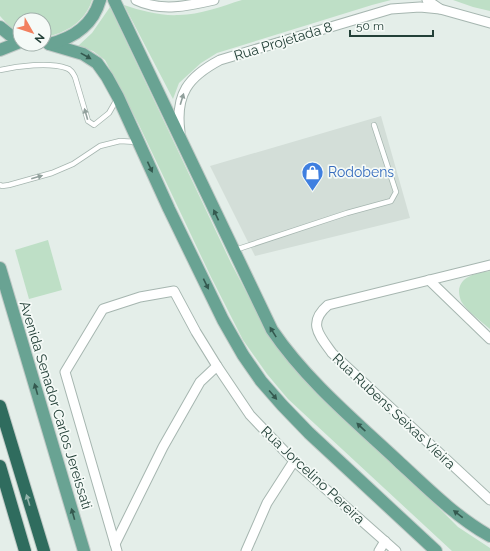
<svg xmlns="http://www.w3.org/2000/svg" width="490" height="551" font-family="Raleway,sans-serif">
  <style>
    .built { fill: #d3ded8 }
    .green { fill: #bedfc6 }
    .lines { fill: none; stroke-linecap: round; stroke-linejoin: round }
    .service-casing { stroke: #a6b6b0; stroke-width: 6 }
    .minor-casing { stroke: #a6b6b0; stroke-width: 11 }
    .primary-casing { stroke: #c1cac7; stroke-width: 14 }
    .motorway-casing { stroke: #c1cac7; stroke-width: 14 }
    .service { stroke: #fff; stroke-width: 4.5 }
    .minor { stroke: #fff; stroke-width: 9 }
    .primary { stroke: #69a393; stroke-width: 12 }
    .motorway { stroke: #2f6c5e; stroke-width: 12 }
    .oneway { fill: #34594f }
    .oneway2 { fill: #91a09c }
    .oneway3 { fill: #92b3aa }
    .labels { text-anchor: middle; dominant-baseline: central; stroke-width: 3.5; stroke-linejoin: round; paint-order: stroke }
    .street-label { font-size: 14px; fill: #234038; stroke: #f5faf7 }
    .shop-label { font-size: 14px; fill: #366cbe; stroke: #f5faf7; text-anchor: start }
  </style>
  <rect width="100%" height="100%" fill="#e4eee9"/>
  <polygon class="built" points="381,116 410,218 255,256 210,166"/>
  <g class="green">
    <path d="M0 0H92C85 22 66 33 45 37L44 20H20V33L11 28 0 16Z"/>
    <path d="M242 0H391L372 5 217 53 201 63 179 83 173 99 124 5C142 11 160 16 179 15 200 15 222 6 242 0Z"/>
    <polygon points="453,0 490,0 490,11 473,7"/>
    <polygon points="110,7 231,263 262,322 277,345 458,527 490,548 490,551 452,551 288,399 267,374 243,340 211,277 139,125 105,60 93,51 78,46 92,33"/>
    <polygon points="48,240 62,290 29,299 15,250"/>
    <path d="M490 271V329C482 322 466 310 461 301 460 298 459 295 459 291 460 276 477 273 490 271Z"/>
  </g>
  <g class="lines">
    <defs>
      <g id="service">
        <path d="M0 70C17 66 50 62 66 68 71 69 73 73 75 77L88 121 94 125 109 113 117 99"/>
        <polyline points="0,185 2,186 9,185 52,173 73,164 100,146 120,141 136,142"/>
        <polyline points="235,250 347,213 391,201 396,192 374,125"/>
      </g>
      <g id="minor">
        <path d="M136 0C161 12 188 6 214 0"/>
        <polyline points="427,0 440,9 490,23"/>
        <path d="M180 132C175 94 188 77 220 60L391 9 420 7 440 9"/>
        <path d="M490 265 328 305C307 323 319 335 332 353L490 500"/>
        <polyline points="429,280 490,339"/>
        <polyline points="115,544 163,447 200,382 217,366"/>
        <polyline points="117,551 65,372 103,309 140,297 174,291 196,332 217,366 250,415 294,461 396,551"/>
        <polyline points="246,551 267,503 294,461"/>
        <polyline points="379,551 385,541"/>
      </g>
      <g id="primary">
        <path d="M114 0 272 330C306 380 354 420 398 461 426 487 457 518 490 536"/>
        <polyline points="0,27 10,35 20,40"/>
        <polyline points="49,44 83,54 97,63 107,77 118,97 169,209 223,320 243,355 261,381 282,405 309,433 436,551"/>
        <path d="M49 44C74 38 93 25 100 0"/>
        <polyline points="0,50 20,42"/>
        <polyline points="0,268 84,551"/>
      </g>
      <g id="motorway">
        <polyline points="0,406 44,551"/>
        <polyline points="0,466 25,551"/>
      </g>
    </defs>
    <use href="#service" class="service-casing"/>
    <use href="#minor" class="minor-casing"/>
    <use href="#primary" class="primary-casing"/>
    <use href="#motorway" class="motorway-casing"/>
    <use href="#service" class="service"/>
    <use href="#minor" class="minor"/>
    <use href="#primary" class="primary"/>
    <use href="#motorway" class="motorway"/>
  </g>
  <defs><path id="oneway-solid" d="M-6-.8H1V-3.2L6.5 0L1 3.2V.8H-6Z"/></defs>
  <g class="oneway">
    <use href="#oneway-solid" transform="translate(86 56) rotate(29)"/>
    <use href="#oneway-solid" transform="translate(150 167) rotate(65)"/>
    <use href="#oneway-solid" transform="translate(216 215) rotate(-115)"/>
    <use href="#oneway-solid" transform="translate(206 284) rotate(64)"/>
    <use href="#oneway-solid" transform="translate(273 332) rotate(-122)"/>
    <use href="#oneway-solid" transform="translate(36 389) rotate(-106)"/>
    <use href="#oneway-solid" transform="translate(273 395) rotate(49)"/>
    <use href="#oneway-solid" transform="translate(361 427) rotate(-137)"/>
    <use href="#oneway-solid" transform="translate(73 514) rotate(-106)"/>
    <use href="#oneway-solid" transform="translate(458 514) rotate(-142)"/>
  </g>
  <g class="oneway2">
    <use href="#oneway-solid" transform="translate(182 99) rotate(-73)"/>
    <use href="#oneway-solid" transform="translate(86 114) rotate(-106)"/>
    <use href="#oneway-solid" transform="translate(37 177) rotate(-16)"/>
  </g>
  <use class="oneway3" href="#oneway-solid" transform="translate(28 500) rotate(-107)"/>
  <defs>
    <symbol id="shop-pin" viewBox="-11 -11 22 30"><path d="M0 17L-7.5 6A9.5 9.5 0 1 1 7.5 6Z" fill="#3f7fe0" stroke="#f5faf7"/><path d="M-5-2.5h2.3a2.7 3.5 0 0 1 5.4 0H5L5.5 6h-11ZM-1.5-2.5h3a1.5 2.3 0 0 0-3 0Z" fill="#fff"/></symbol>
  </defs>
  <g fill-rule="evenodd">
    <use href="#shop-pin" x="300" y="160" width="25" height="34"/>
  </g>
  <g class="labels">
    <g class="street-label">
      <text transform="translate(283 41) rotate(-17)">Rua Projetada 8</text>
      <text transform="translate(56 405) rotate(73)">Avenida Senador Carlos Jereissati</text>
      <text transform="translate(394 411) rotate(43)">Rua Rubens Seixas Vieira</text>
      <text transform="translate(313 475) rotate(43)">Rua Jorcelino Pereira</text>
    </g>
    <g class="shop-label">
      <text x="328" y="172">Rodobens</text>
    </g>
  </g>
  <g transform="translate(32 32) rotate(129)"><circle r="19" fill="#f5faf7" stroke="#a1b0ab"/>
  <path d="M0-3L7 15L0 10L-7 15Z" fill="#f2805f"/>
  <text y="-6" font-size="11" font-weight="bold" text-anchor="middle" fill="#234038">N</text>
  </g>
  <path d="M350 30v6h83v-6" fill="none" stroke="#234038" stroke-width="2"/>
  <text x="356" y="30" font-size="12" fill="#234038" stroke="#f5faf7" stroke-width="3" paint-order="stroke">50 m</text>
</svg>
